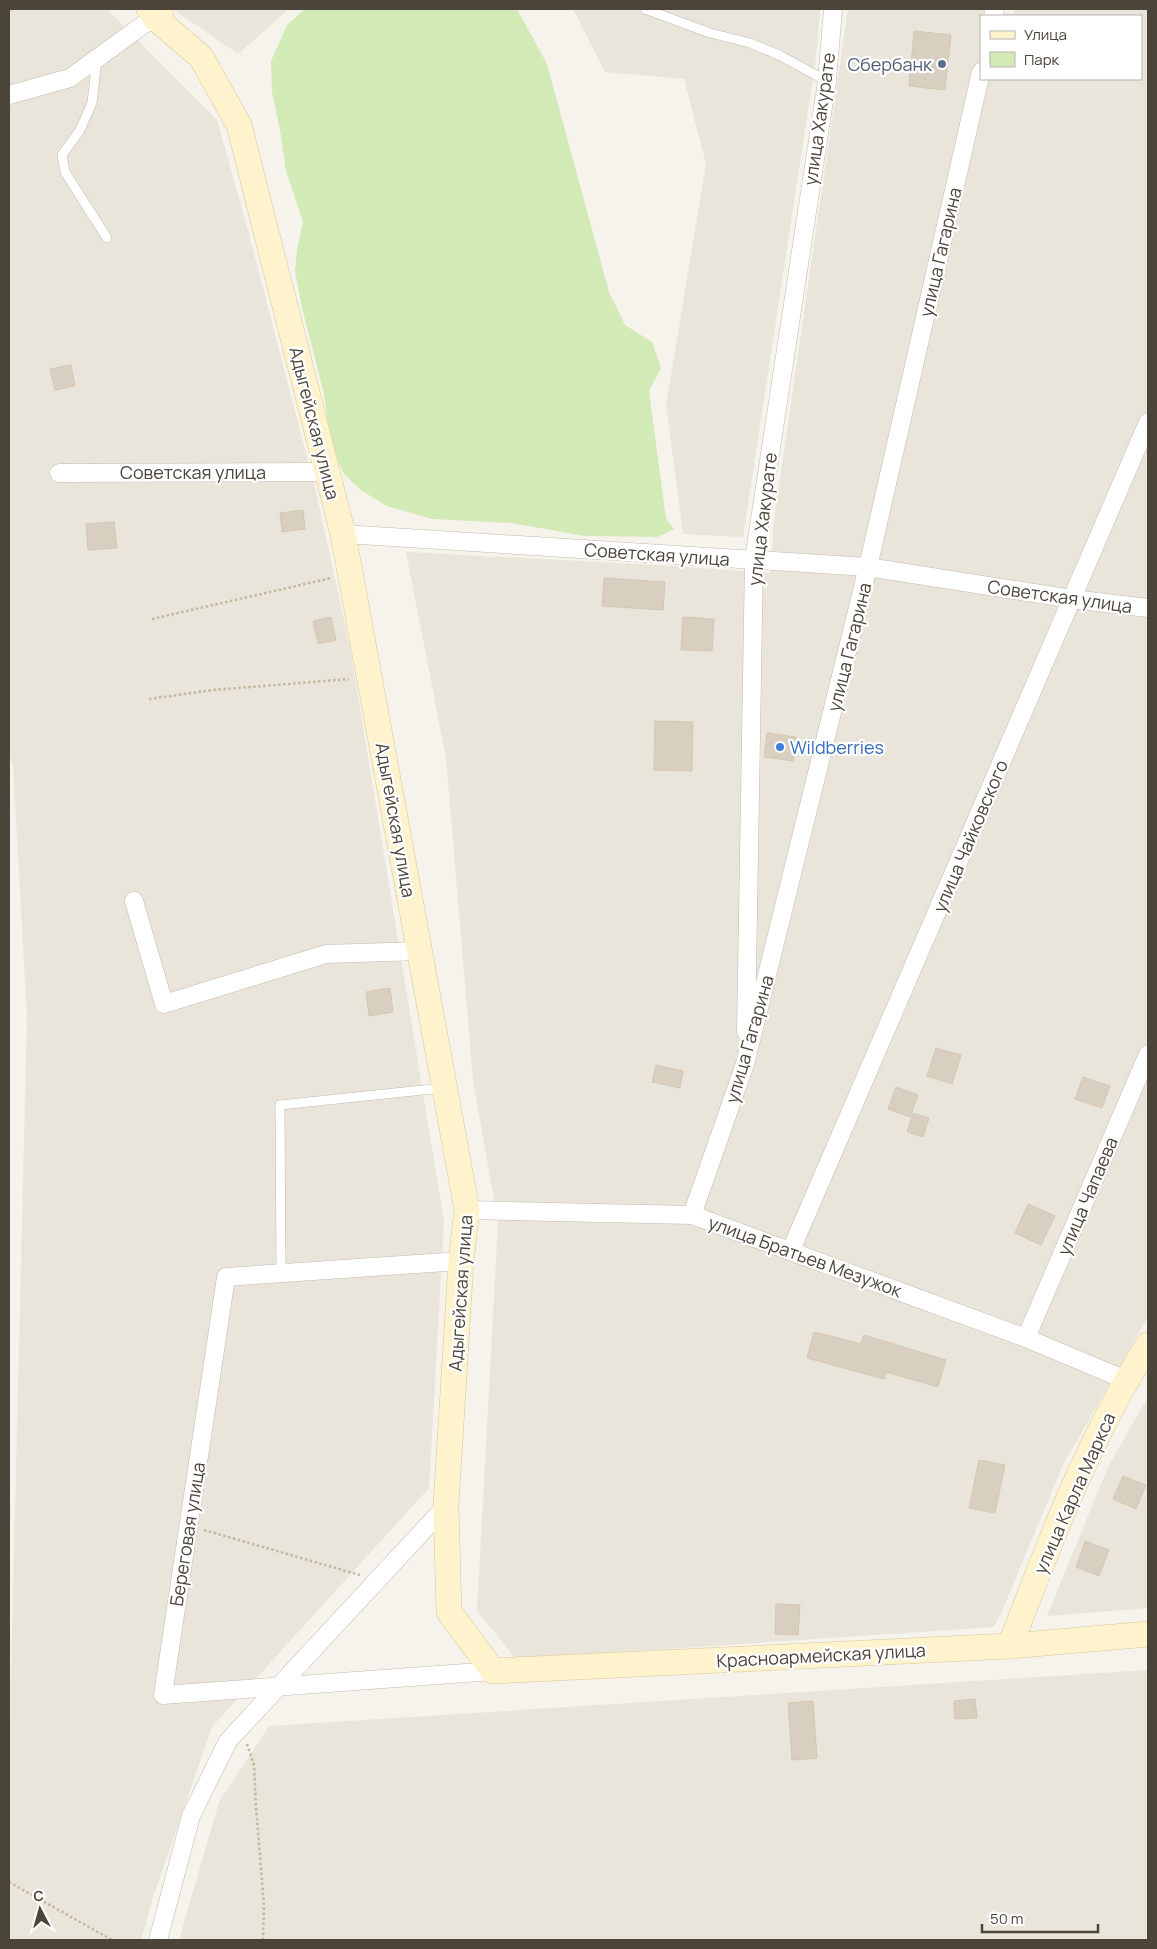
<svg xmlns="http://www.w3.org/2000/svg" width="1157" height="1949" font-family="Manrope,sans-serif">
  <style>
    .residential { fill: #eae5da; fill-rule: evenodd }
    .green { fill: #d2eab5 }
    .building { fill: #d8cfc1; stroke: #d3c7b4 }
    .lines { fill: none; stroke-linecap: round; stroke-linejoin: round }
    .lane-casing { stroke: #c2bbae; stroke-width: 10 }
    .street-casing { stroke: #c2bbae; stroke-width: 19 }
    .secondary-casing { stroke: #d6c79b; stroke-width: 26 }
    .path { stroke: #c4b79f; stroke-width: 2.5; stroke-dasharray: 2.5 2.5; stroke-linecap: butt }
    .lane { stroke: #fff; stroke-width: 9 }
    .street { stroke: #fff; stroke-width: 18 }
    .secondary { stroke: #fff3cd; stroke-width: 25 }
    .service-dot { fill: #5c6f8a; stroke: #fff; stroke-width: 2 }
    .shop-dot { fill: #3f7fe0; stroke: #fff; stroke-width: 2 }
    .labels { text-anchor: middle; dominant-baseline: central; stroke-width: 4.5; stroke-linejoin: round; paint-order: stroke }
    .service-label { font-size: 18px; fill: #4e5e75; stroke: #fff; text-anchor: end }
    .street-label { font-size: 18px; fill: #4b4439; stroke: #fff }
    .shop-label { font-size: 18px; fill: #366cbe; stroke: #fff; text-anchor: start }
  </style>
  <rect width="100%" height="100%" fill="#f6f3ec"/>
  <g class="residential">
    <polygon points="9,9 107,9 217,120 246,223 316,492 350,647 444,1221 429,1488 212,1727 153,1897 141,1940 9,1940 9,1756 27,1016 13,766 9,754"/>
    <polygon points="173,9 289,9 238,54"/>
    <polygon points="573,9 820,9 816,58 743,537 683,534 666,405 706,164 684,79 605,72"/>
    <path d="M848 9H975L1013 14 1015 9H1148V1317L1063 1465 1002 1611 994 1627 516 1659 477 1611 498 1223 473 1081 446 758 406 552 673 566 770 573 774 520ZM981 16H1141V79H981Z"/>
    <polygon points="1148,1397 1148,1608 1047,1616 1108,1467"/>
    <polygon points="1148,1670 1148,1940 179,1940 219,1802 269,1726"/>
  </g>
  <polygon class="green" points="305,9 517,9 547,64 609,292 625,325 652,342 661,368 649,391 666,519 674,529 667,533 657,537 585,536 511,523 432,519 387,506 362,491 344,474 331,447 324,394 302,308 295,271 297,250 303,222 286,171 280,130 272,92 271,61 287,25"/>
  <g class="building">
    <polygon points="914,31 951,35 945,90 909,86"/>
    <polygon points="71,365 75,386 55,390 50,369"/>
    <polygon points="303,510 305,529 282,532 280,513"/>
    <polygon points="114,522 117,548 88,550 86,524"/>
    <polygon points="604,578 665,582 663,610 602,606"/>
    <polygon points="331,617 336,640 318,644 313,621"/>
    <polygon points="683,617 714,619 712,651 681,650"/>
    <polygon points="655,721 693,722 692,771 654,770"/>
    <polygon points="767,733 796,737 793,761 764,757"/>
    <polygon points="390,988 393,1012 369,1016 366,992"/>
    <polygon points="936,1048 961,1055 952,1084 927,1076"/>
    <polygon points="656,1065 683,1071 680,1088 652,1082"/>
    <polygon points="1083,1077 1110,1086 1102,1108 1075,1099"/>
    <polygon points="896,1087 918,1095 910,1117 888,1109"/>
    <polygon points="913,1113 929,1118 923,1137 907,1132"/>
    <polygon points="1028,1204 1055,1216 1041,1245 1015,1233"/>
    <polygon points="814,1332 861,1344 864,1335 946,1360 938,1387 886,1372 884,1379 807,1358"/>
    <polygon points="979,1460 1005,1465 995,1513 969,1508"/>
    <polygon points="1123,1476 1146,1485 1136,1509 1113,1499"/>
    <polygon points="1085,1541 1109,1550 1099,1576 1076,1567"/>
    <polygon points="776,1604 800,1605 798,1635 775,1634"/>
    <polygon points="975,1699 977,1718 955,1719 954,1701"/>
    <polygon points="813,1701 817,1758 792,1760 788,1703"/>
  </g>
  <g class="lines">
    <defs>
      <g id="lane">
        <polyline points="645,9 710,33 750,43 779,55 827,81"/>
        <polyline points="97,59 92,103 80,130 62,155 65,172 107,238"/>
        <polyline points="281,1274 280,1105 442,1088"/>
      </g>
      <g id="street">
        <polyline points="993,16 995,9"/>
        <polyline points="9,95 70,78 154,17"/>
        <polyline points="59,473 328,472"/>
        <polyline points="343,534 868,567 1072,599 1148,608"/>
        <polyline points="134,901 164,1004 326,954 420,951"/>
        <polyline points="746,1032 754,559 827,81 833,9"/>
        <polyline points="467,1210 692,1215 1026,1338 1126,1380"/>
        <polyline points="692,1215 745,1064 868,567 981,72"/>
        <polyline points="791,1250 1148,422"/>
        <polyline points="461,1261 226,1277 163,1695 493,1671"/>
        <polyline points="1026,1338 1148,1054"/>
        <polyline points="158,1940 191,1816 228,1741 446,1506"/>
      </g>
      <g id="secondary">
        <polyline points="149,9 161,16 154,17 201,57 239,125 343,534 467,1210 461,1261 446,1506 449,1612 493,1671 1010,1646 1148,1634"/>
        <path d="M1010 1646C1049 1543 1089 1438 1148 1345"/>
      </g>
    </defs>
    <use href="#lane" class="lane-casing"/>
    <use href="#street" class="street-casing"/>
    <use href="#secondary" class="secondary-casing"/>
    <g class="path">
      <polyline points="152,619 331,578"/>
      <polyline points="149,699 213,690 349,679"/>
      <polyline points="204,1530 360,1575"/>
      <polyline points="247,1744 254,1765 256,1807 264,1906 263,1940"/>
      <polyline points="9,1882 112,1940"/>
    </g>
    <use href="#lane" class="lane"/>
    <use href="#street" class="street"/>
    <use href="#secondary" class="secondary"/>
  </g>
  <circle class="service-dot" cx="942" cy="64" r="5"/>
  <circle class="shop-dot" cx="780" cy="747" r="5"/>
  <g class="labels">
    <g class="service-label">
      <text x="932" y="64">Сбербанк</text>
    </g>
    <g class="street-label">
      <text transform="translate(819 119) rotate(-82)">улица Хакурате</text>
      <text transform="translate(940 252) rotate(-77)">улица Гагарина</text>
      <text transform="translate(315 423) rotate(76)">Адыгейская улица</text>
      <text x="193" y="472">Советская улица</text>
      <text transform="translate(762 519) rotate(-83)">улица Хакурате</text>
      <text transform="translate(657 554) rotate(4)">Советская улица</text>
      <text transform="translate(1060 596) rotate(8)">Советская улица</text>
      <text transform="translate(849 647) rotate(-76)">улица Гагарина</text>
      <text transform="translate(396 820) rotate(80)">Адыгейская улица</text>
      <text transform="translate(970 836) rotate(-67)">улица Чайковского</text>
      <text transform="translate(749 1039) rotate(-74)">улица Гагарина</text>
      <text transform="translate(1087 1196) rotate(-67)">улица Чапаева</text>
      <text transform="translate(805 1256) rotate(20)">улица Братьев Мезужок</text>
      <text transform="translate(460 1293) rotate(-86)">Адыгейская улица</text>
      <text transform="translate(1074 1493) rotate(-66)">улица Карла Маркса</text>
      <text transform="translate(187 1534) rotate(-81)">Береговая улица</text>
      <text transform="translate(821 1655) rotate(-3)">Красноармейская улица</text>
    </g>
    <g class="shop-label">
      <text x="790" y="747">Wildberries</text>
    </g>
  </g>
  <rect width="1157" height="1949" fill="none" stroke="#4b4439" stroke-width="20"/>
  <rect x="980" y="15" width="162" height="65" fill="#ffffff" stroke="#b7b4b0"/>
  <rect x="990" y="31" width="25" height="8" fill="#fff3cd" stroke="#b7b4b0"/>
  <text x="1024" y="40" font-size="15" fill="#4b4439">Улица</text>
  <rect x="990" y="52" width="25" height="15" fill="#d2eab5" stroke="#b7b4b0"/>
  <text x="1024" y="65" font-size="15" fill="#4b4439">Парк</text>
  <g transform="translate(40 1909) rotate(354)" stroke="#ffffff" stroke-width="4" paint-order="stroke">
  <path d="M0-4L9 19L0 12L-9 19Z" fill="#4b4439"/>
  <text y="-8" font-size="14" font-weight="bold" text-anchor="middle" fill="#4b4439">С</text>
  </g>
  <path d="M982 1924v8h116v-8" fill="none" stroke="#4b4439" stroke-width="2.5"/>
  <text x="990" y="1924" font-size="15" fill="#4b4439" stroke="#ffffff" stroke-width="4" paint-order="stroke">50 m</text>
</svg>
